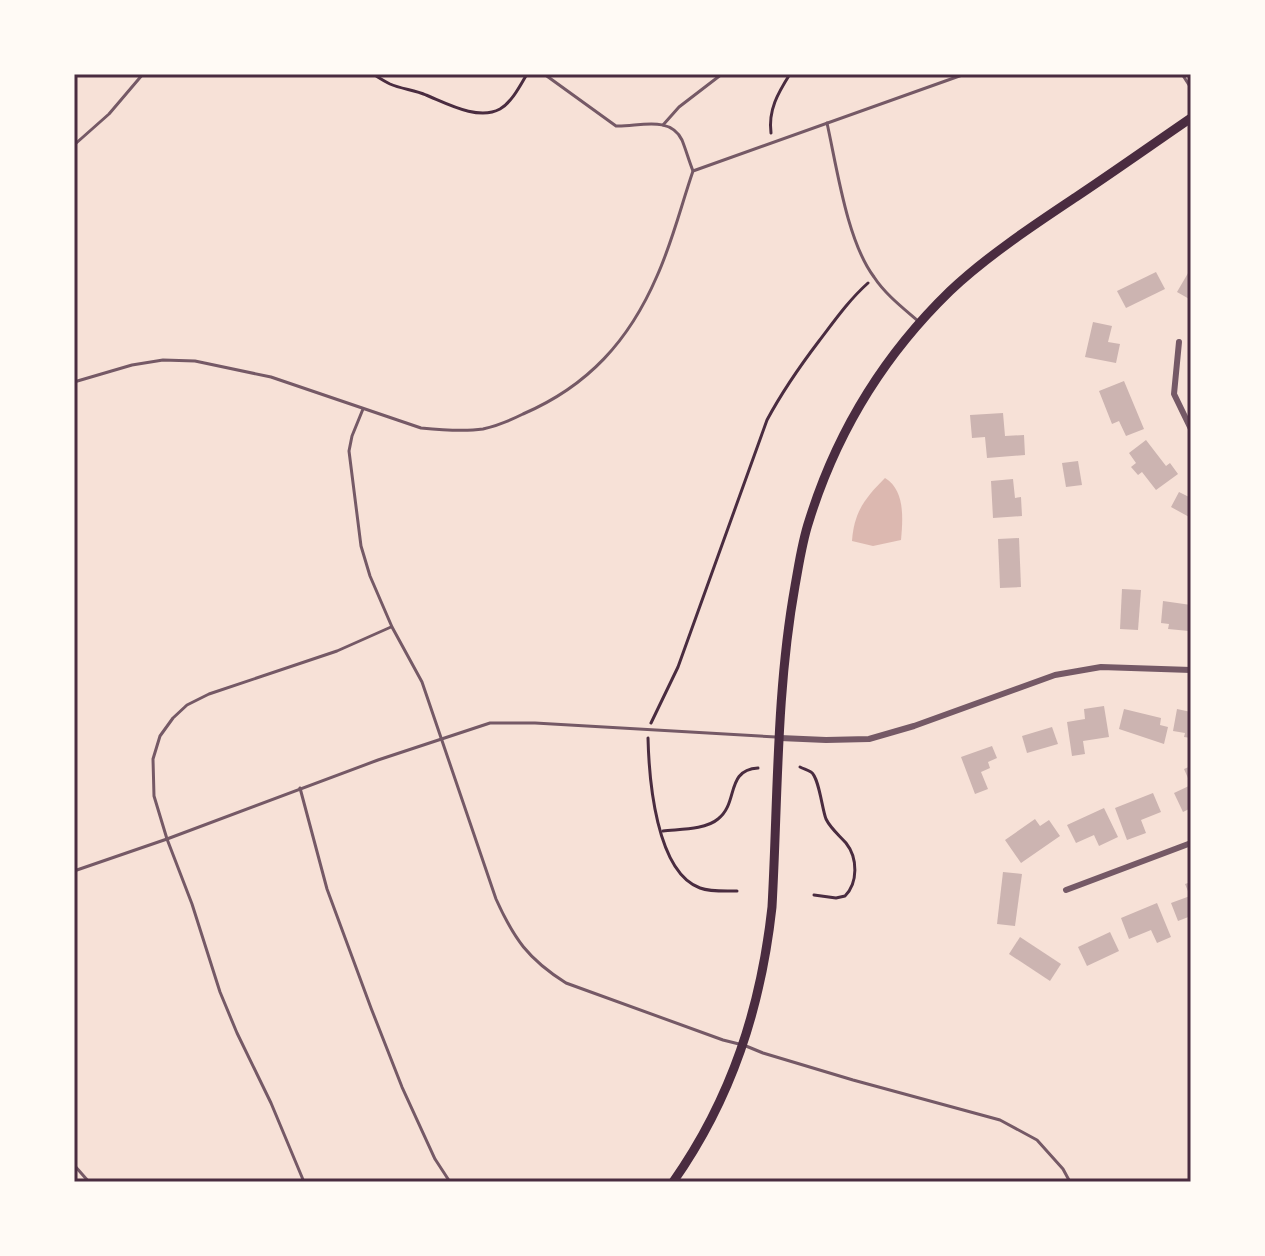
<svg xmlns="http://www.w3.org/2000/svg" width="1265" height="1256" font-family="'Source Sans 3',sans-serif">
  <style>
    .water { fill: #dcb8b0 }
    .building { fill: #ccb4b1 }
    .lines { fill: none; stroke-linecap: round; stroke-linejoin: round }
    .path { stroke: #4a2c40; stroke-width: 3 }
    .service { stroke: #755966; stroke-width: 3 }
    .minor { stroke: #755966; stroke-width: 6 }
    .secondary { stroke: #4a2c40; stroke-width: 9 }
    .neatline { fill: none; stroke: #4a2c40; stroke-width: 3 }
  </style>
  <rect width="100%" height="100%" fill="#f7e1d7"/>
  <path class="water" d="M885 478C905 490 903 518 901 540L873 546 852 541C854 512 865 498 885 478Z"/>
  <g class="building">
    <polygon points="1191,268 1191,300 1177,292"/>
    <polygon points="1156,272 1165,289 1126,308 1117,291"/>
    <polygon points="1093,322 1112,326 1108,342 1120,344 1116,363 1085,357"/>
    <polygon points="1124,381 1144,429 1126,436 1119,421 1112,424 1099,391"/>
    <polygon points="1003,413 1005,436 1024,435 1025,455 987,458 985,437 972,438 970,415"/>
    <polygon points="1146,440 1166,466 1170,463 1178,474 1156,490 1142,472 1138,475 1131,467 1136,463 1129,453"/>
    <polygon points="1078,461 1082,485 1066,487 1062,463"/>
    <polygon points="1013,479 1015,498 1021,497 1022,516 993,518 991,481"/>
    <polygon points="1179,492 1191,498 1191,518 1171,507"/>
    <polygon points="1019,538 1021,587 1000,588 998,539"/>
    <polygon points="1122,589 1141,590 1138,630 1120,629"/>
    <polygon points="1163,601 1191,605 1191,625 1189,631 1168,629 1169,624 1161,623"/>
    <polygon points="1104,706 1109,737 1083,741 1085,754 1072,756 1067,722 1085,719 1084,709"/>
    <polygon points="1124,709 1161,718 1160,725 1168,727 1164,744 1119,729"/>
    <polygon points="1177,709 1191,712 1191,738 1184,737 1185,733 1173,731"/>
    <polygon points="1052,727 1058,744 1027,753 1022,736"/>
    <polygon points="992,746 997,758 988,762 990,768 981,772 988,789 975,794 961,757"/>
    <polygon points="1191,766 1191,785 1184,769"/>
    <polygon points="1191,785 1191,808 1183,812 1174,793"/>
    <polygon points="1153,793 1161,812 1141,820 1146,833 1127,840 1115,808"/>
    <polygon points="1104,808 1118,837 1099,846 1094,835 1076,843 1067,825"/>
    <polygon points="1035,819 1040,826 1049,820 1060,836 1021,863 1005,840"/>
    <polygon points="1003,872 1022,874 1015,926 997,924"/>
    <polygon points="1191,882 1191,916 1178,921 1171,903 1190,896 1185,884"/>
    <polygon points="1157,903 1171,937 1157,943 1151,930 1129,939 1121,918"/>
    <polygon points="1110,932 1119,951 1087,966 1078,947"/>
    <polygon points="1020,937 1061,964 1050,981 1009,954"/>
  </g>
  <g class="lines">
    <g class="path">
      <path d="M373 74C378 77 384 81 390 84 401 89 415 90 426 95 446 103 478 121 500 109 512 102 520 86 527 74"/>
      <path d="M771 133C768 110 778 93 790 74"/>
      <path d="M651 723 678 667 767 420C782 392 800 366 819 341 835 320 849 300 868 283"/>
      <path d="M648 738C649 779 656 872 700 888 711 892 725 891 737 891"/>
      <path d="M800 767C804 769 808 770 811 772 819 777 822 809 826 819 831 829 839 835 846 843 858 858 858 883 845 896L836 898 814 895"/>
      <path d="M663 831C679 829 705 830 718 819 739 803 725 770 758 768"/>
    </g>
    <g class="service">
      <path d="M544 74 616 126C638 127 670 115 682 140 686 150 689 161 693 171"/>
      <polyline points="1182,74 1191,88"/>
      <path d="M827 123C837 168 847 241 874 277 885 294 903 308 918 321"/>
      <polyline points="663,125 679,107 722,74"/>
      <polyline points="74,145 109,114 143,74"/>
      <path d="M74 382 132 365 163 360 195 361 271 377 421 428C441 430 463 432 483 429 496 426 511 420 523 414 588 386 629 341 657 276 672 243 681 206 693 171L965 74"/>
      <path d="M363 409 352 436 349 451 361 546 370 576 392 627 422 682 496 899C514 939 528 959 566 983L723 1040 739 1044"/>
      <polyline points="300,788 327,889 371,1008 402,1087 435,1159 450,1182"/>
      <polyline points="74,871 167,839 378,760 490,723 535,723 776,737"/>
      <polyline points="746,1046 763,1053 853,1080 1000,1120 1037,1140 1063,1169 1070,1182"/>
      <polyline points="74,1165 89,1182"/>
      <polyline points="304,1182 271,1103 237,1033 220,992 192,904 167,839 154,796 153,759 160,736 173,718 187,705 209,694 337,651 391,627"/>
    </g>
    <g class="minor">
      <polyline points="1179,342 1174,394 1191,429"/>
      <polyline points="780,738 826,740 869,739 914,726 1055,675 1101,667 1191,670"/>
      <polyline points="1066,890 1191,843"/>
    </g>
    <path class="secondary" d="M673 1182C732 1098 761 1007 772 907 778 800 776 692 795 586 799 564 802 542 809 521 836 434 884 355 950 291 987 256 1034 225 1076 197 1115 171 1153 144 1191 118"/>
  </g>
  <rect width="1265" height="1256" fill="none" stroke="#fffaf5" stroke-width="152"/>
  <rect x="76" y="76" width="1113" height="1104" class="neatline"/>
</svg>
